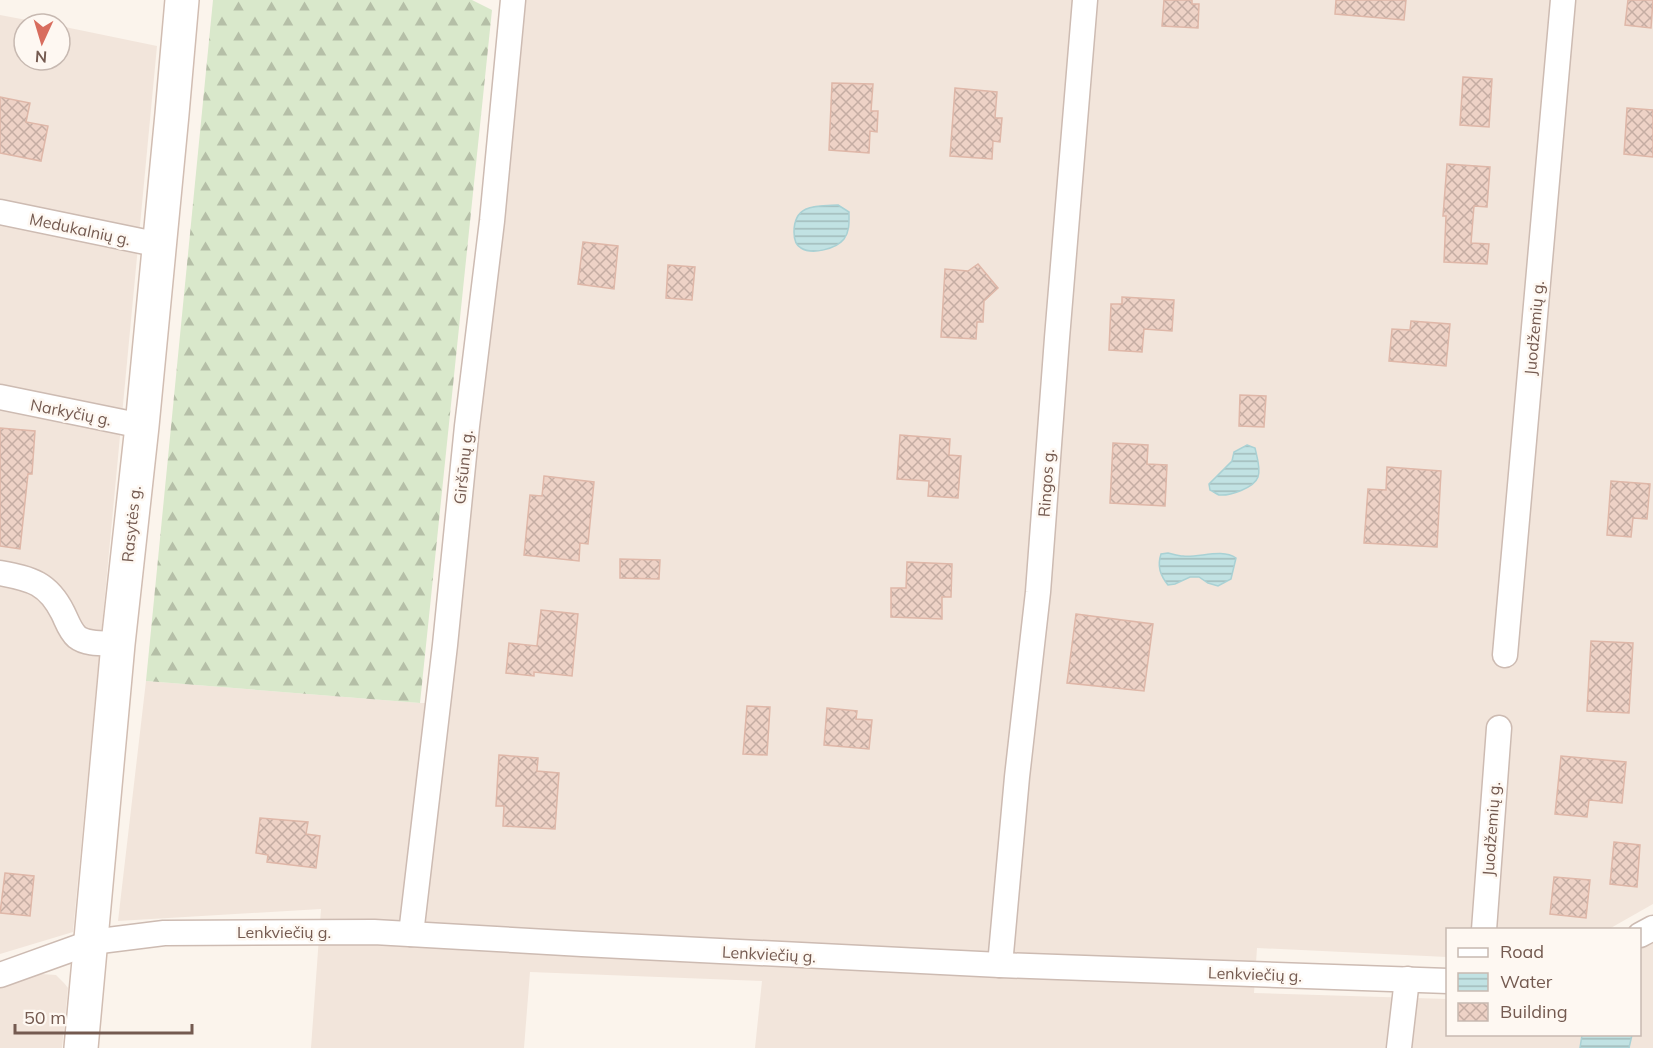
<svg xmlns="http://www.w3.org/2000/svg" width="1653" height="1048" font-family="Mulish,sans-serif">
  <style>
    .residential { fill: #f2e5db }
    .forest { fill: url(#forest-firs) }
    .water { fill: url(#water-rules); stroke: #a9d1d4; stroke-width: 1.5 }
    .building { fill: url(#building-cross-hatch); stroke: #dfb7a8; stroke-width: 1.5 }
    .lines { fill: none; stroke-linecap: round; stroke-linejoin: round }
    .minor-casing { stroke: #cdbbb2; stroke-width: 27 }
    .secondary-casing { stroke: #d1bdb2; stroke-width: 36 }
    .minor { stroke: #fff; stroke-width: 24 }
    .secondary { stroke: #fff; stroke-width: 33 }
    .labels { text-anchor: middle; dominant-baseline: central; stroke-width: 5; stroke-linejoin: round; paint-order: stroke }
    .street-label { font-size: 16px; fill: #745a50; stroke: #fef8f2 }
  </style>
  <defs>
    <pattern id="forest-firs" width="22" height="20" patternUnits="userSpaceOnUse" patternTransform="scale(1.5)"><rect width="22" height="20" fill="#d9e8cb"/><path d="M5 1l3.5 6h-7zM16 11l3.5 6h-7z" fill="#b5bfa7"/></pattern>
    <pattern id="water-rules" width="6" height="5" patternUnits="userSpaceOnUse" patternTransform="scale(1.5)"><rect width="6" height="5" fill="#c1e2e3"/><path d="M0 2.5h6" fill="none" stroke="#a1baba"/></pattern>
    <pattern id="building-cross-hatch" width="8" height="8" patternUnits="userSpaceOnUse" patternTransform="scale(1.5)"><rect width="8" height="8" fill="#eed2c6"/><path d="M0 0l8 8M0 8l8-8" fill="none" stroke="#c5ada3"/></pattern>
  </defs>
  <rect width="100%" height="100%" fill="#fbf4ec"/>
  <g class="residential">
    <polygon points="526,0 1653,0 1653,904 1609,929 1448,930 1447,957 1257,948 1254,993 1447,999 1448,1034 1640,1034 1640,947 1653,939 1653,1048 755,1048 762,981 530,972 524,1048 311,1048 321,909 118,921 146,681 420,703 449,703"/>
    <polygon points="0,15 48,24 24,24 24,60 60,60 60,26 157,46 73,932 0,954"/>
    <polygon points="41,974 56,975 64,983 68,988 62,1048 0,1048 0,986"/>
  </g>
  <polygon class="forest" points="213,0 472,0 492,10 420,703 146,681"/>
  <g class="water">
    <path d="M838 205 849 212C849 221 850 231 844 239 836 249 812 255 801 248 795 245 794 238 794 232 794 204 816 206 838 205Z"/>
    <path d="M1247 445 1255 448C1257 457 1261 469 1258 477 1254 488 1230 496 1219 495 1217 494 1212 491 1210 490L1209 484 1232 461 1234 452Z"/>
    <path d="M1168 553C1173 554 1178 556 1183 556 1199 558 1222 548 1236 558L1231 579 1218 586 1208 583 1199 577H1190L1175 584 1168 585C1160 575 1157 566 1161 554Z"/>
    <polygon points="1582,1035 1582,1034 1632,1035 1629,1048 1580,1048"/>
  </g>
  <g class="building">
    <polygon points="1164,0 1192,0 1192,4 1199,4 1198,28 1162,26"/>
    <polygon points="1336,0 1406,0 1404,20 1335,14"/>
    <polygon points="1628,0 1653,0 1651,28 1625,25"/>
    <polygon points="1463,77 1492,79 1489,127 1460,125"/>
    <polygon points="832,83 873,84 871,111 878,111 877,132 870,131 869,153 829,150"/>
    <polygon points="955,88 997,92 995,118 1002,118 1000,142 993,141 992,159 950,156"/>
    <polygon points="0,97 30,103 26,122 48,126 41,161 0,153"/>
    <polygon points="1627,108 1653,110 1653,157 1624,154"/>
    <polygon points="1447,164 1490,167 1487,207 1474,206 1471,243 1489,244 1487,264 1444,262 1446,216 1443,216"/>
    <polygon points="583,242 618,246 614,289 578,284"/>
    <polygon points="978,264 998,288 984,301 983,322 977,322 976,339 941,337 945,269 968,271"/>
    <polygon points="668,265 695,267 692,300 666,298"/>
    <polygon points="1122,297 1174,300 1172,331 1144,329 1142,352 1109,350 1111,304 1122,304"/>
    <polygon points="1411,321 1450,324 1446,366 1389,361 1392,329 1410,330"/>
    <polygon points="1240,395 1266,396 1264,427 1239,426"/>
    <polygon points="0,428 35,431 32,474 28,474 20,549 0,546"/>
    <polygon points="900,435 950,439 949,455 961,456 958,498 928,496 929,481 897,479"/>
    <polygon points="1113,443 1148,445 1147,464 1167,465 1165,506 1110,503"/>
    <polygon points="1387,467 1441,471 1437,547 1364,543 1368,489 1386,490"/>
    <polygon points="544,476 594,482 588,544 580,543 579,561 524,555 530,495 542,496"/>
    <polygon points="1611,481 1650,484 1647,519 1633,518 1631,537 1607,535"/>
    <polygon points="620,559 660,560 659,579 620,578"/>
    <polygon points="907,562 952,564 951,597 942,597 942,619 891,617 891,588 906,588"/>
    <polygon points="541,610 578,614 572,676 534,672 534,676 506,673 509,643 537,646"/>
    <polygon points="1076,614 1153,624 1144,691 1067,683"/>
    <polygon points="1591,641 1633,643 1629,713 1587,711"/>
    <polygon points="747,706 770,707 767,755 743,754"/>
    <polygon points="827,708 857,711 856,719 872,720 869,749 824,745"/>
    <polygon points="499,755 538,758 537,771 559,773 555,829 503,826 504,806 496,806"/>
    <polygon points="1561,756 1626,762 1622,803 1589,800 1587,817 1555,814"/>
    <polygon points="260,818 308,822 306,834 320,836 316,868 267,862 268,855 256,853"/>
    <polygon points="1614,842 1640,845 1637,887 1610,884"/>
    <polygon points="5,873 34,876 30,916 0,913"/>
    <polygon points="1554,877 1590,880 1586,918 1550,914"/>
  </g>
  <g class="lines">
    <defs>
      <g id="minor">
        <polyline points="0,212 160,245"/>
        <polyline points="0,397 142,426"/>
        <path d="M0 573C32 579 48 583 63 613 67 621 70 631 77 637 87 645 106 643 118 644"/>
        <polyline points="1505,655 1563,0"/>
        <polyline points="1484,930 1499,728"/>
        <polyline points="411,934 445,645 467,426 492,221 513,0"/>
        <polyline points="1640,935 1653,928"/>
        <polyline points="1000,965 1017,777 1038,592 1057,338 1085,0"/>
        <polyline points="0,975 92,942 164,933 374,932 582,944 1000,965 1448,981"/>
        <polyline points="1399,1048 1407,979"/>
      </g>
      <polyline id="secondary" points="81,1048 118,644 142,426 172,114 182,0"/>
    </defs>
    <use href="#minor" class="minor-casing"/>
    <use href="#secondary" class="secondary-casing"/>
    <use href="#minor" class="minor"/>
    <use href="#secondary" class="secondary"/>
  </g>
  <g class="labels">
    <g class="street-label">
      <text transform="translate(80 229) rotate(12)">Medukalnių g.</text>
      <text transform="translate(1534 328) rotate(-85)">Juodžemių g.</text>
      <text transform="translate(71 412) rotate(11)">Narkyčių g.</text>
      <text transform="translate(463 467) rotate(-84)">Giršūnų g.</text>
      <text transform="translate(1046 483) rotate(-86)">Ringos g.</text>
      <text transform="translate(131 524) rotate(-84)">Rasytės g.</text>
      <text transform="translate(1491 829) rotate(-86)">Juodžemių g.</text>
      <text x="284" y="932">Lenkviečių g.</text>
      <text transform="translate(769 954) rotate(3)">Lenkviečių g.</text>
      <text transform="translate(1255 974) rotate(2)">Lenkviečių g.</text>
    </g>
  </g>
  <rect x="1446" y="928" width="195" height="108" fill="#fef8f2" stroke="#c7b9b1" stroke-width="1.5"/>
  <rect x="1458" y="948" width="30" height="9" fill="#ffffff" stroke="#c7b9b1" stroke-width="1.5"/>
  <text x="1500" y="958" font-size="18" fill="#745a50">Road</text>
  <rect x="1458" y="973" width="30" height="18" fill="url(#water-rules)" stroke="#c7b9b1" stroke-width="1.5"/>
  <text x="1500" y="988" font-size="18" fill="#745a50">Water</text>
  <rect x="1458" y="1003" width="30" height="18" fill="url(#building-cross-hatch)" stroke="#c7b9b1" stroke-width="1.5"/>
  <text x="1500" y="1018" font-size="18" fill="#745a50">Building</text>
  <g transform="translate(42 42) rotate(184)"><circle r="28" fill="#fef8f2" stroke="#c7b9b1" stroke-width="1.5"/>
  <path d="M0-4.5L10 22L0 15L-10 22Z" fill="#d86d5e"/>
  <text y="-9" font-size="16" font-weight="bold" text-anchor="middle" fill="#745a50">N</text>
  </g>
  <path d="M15 1024v9h177v-9" fill="none" stroke="#745a50" stroke-width="3"/>
  <text x="24" y="1024" font-size="18" fill="#745a50" stroke="#fef8f2" stroke-width="4.5" paint-order="stroke">50 m</text>
</svg>
